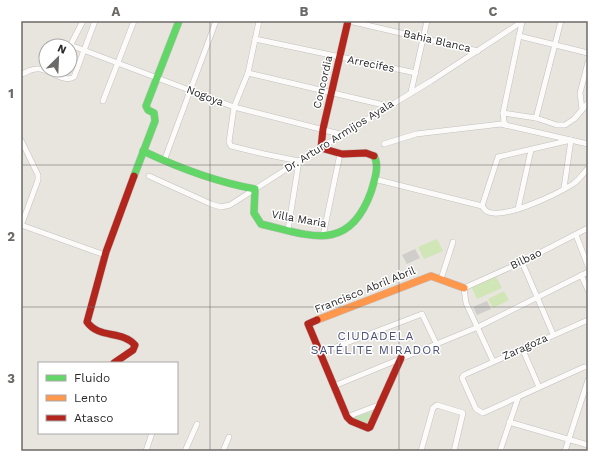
<svg xmlns="http://www.w3.org/2000/svg" width="609" height="472" font-family="'Work Sans',sans-serif">
  <style>
    .green { fill: #c7e2b8 }
    .pitch { fill: #d1e6b6 }
    .building { fill: #d0ceca }
    .lines { fill: none; stroke-linecap: round; stroke-linejoin: round }
    .street-casing { stroke: #c2c0c0; stroke-width: 6 }
    .fast-casing { stroke: #c2c0c0; stroke-width: 8 }
    .slow-casing { stroke: #c2c0c0; stroke-width: 8 }
    .jam-casing { stroke: #c2c0c0; stroke-width: 8 }
    .street { stroke: #fcfbfa; stroke-width: 5 }
    .fast { stroke: #63d668; stroke-width: 7 }
    .slow { stroke: #ff974d; stroke-width: 7 }
    .jam { stroke: #b3261e; stroke-width: 7 }
    .grid { fill: none; stroke: #6c6a68; stroke-width: 1; stroke-opacity: 0.55 }
    .labels { text-anchor: middle; dominant-baseline: central; stroke-width: 3; stroke-linejoin: round; paint-order: stroke }
    .street-label { font-size: 11px; fill: #292929; stroke: #fff }
    .neighbourhood-label { font-size: 12px; letter-spacing: 1px; fill: #4b5078; stroke: #fff }
    .neatline { fill: none; stroke: #6c6a68; stroke-width: 1.5 }
    .grid-label { font-size: 13px; text-anchor: middle; font-weight: bold; fill: #6c6a68 }
  </style>
  <rect width="100%" height="100%" fill="#e8e4de"/>
  <polygon class="green" points="376,410 368,426 352,418"/>
  <g class="pitch">
    <polygon points="437,239 443,251 424,259 418,247"/>
    <polygon points="495,275 502,288 477,299 471,286"/>
    <polygon points="504,291 509,300 493,308 488,299"/>
  </g>
  <g class="building">
    <polygon points="415,249 420,258 407,264 402,255"/>
    <polygon points="487,301 491,309 477,315 473,307"/>
  </g>
  <g class="lines">
    <defs>
      <g id="street">
        <polyline points="259,21 248,73 234,107 229,142 231,146 264,154 299,161 288,230"/>
        <polyline points="349,21 478,51"/>
        <polyline points="519,36 588,53"/>
        <polyline points="255,39 416,73"/>
        <polyline points="70,45 234,107 344,135"/>
        <polyline points="70,46 83,21"/>
        <polyline points="248,73 388,106"/>
        <path d="M21 74C26 73 31 69 36 69 48 67 63 84 74 77L95 21"/>
        <polyline points="411,92 427,21"/>
        <polyline points="103,101 134,21"/>
        <polyline points="582,109 580,93 588,62"/>
        <polyline points="503,113 536,118 557,125 565,125 574,119 588,103"/>
        <polyline points="536,118 561,21"/>
        <polyline points="506,125 504,122 503,113 522,22"/>
        <polyline points="21,140 38,175 38,180 21,226"/>
        <polyline points="384,144 416,134 501,124 588,144"/>
        <polyline points="164,161 216,21"/>
        <polyline points="149,176 211,204 221,207 230,205 299,161 431,81 523,21"/>
        <polyline points="374,179 482,206"/>
        <polyline points="482,206 498,157 571,140 564,188"/>
        <path d="M482 206C484 208 485 211 488 212 506 219 557 194 573 184 579 180 583 174 588 168"/>
        <polyline points="518,209 531,150"/>
        <polyline points="21,225 105,255"/>
        <polyline points="576,235 588,266"/>
        <polyline points="323,236 340,154"/>
        <polyline points="522,262 553,334"/>
        <polyline points="581,275 588,290"/>
        <polyline points="441,279 453,242"/>
        <polyline points="588,320 464,375 462,378 476,409 483,413 584,367 588,367"/>
        <polyline points="522,348 539,387"/>
        <polyline points="320,353 422,314 436,343"/>
        <polyline points="493,361 466,303 464,288 522,262 588,228"/>
        <polyline points="334,386 478,327 588,272"/>
        <polyline points="347,417 381,404"/>
        <polyline points="509,422 588,445"/>
        <polyline points="146,451 152,433"/>
        <polyline points="185,451 197,424"/>
        <polyline points="223,451 229,437"/>
        <polyline points="421,451 433,408 437,405 463,413 454,451"/>
        <polyline points="500,451 518,398"/>
        <polyline points="565,451 588,380"/>
      </g>
      <g id="fast">
        <path d="M143 151C179 168 216 182 255 189L254 213 261 224C311 236 349 253 371 192 374 182 380 166 374 156"/>
        <polyline points="134,176 155,121 154,113 148,110 146,106 179,21"/>
      </g>
      <polyline id="slow" points="317,320 431,276 464,288"/>
      <g id="jam">
        <polyline points="348,21 323,129 321,148 342,154 366,153 374,156"/>
        <polyline points="317,320 308,324 347,417 351,421 368,428 370,427 401,358"/>
        <path d="M114 363 133 350 135 345C122 330 99 339 87 322L106 252 134 176"/>
      </g>
    </defs>
    <use href="#street" class="street-casing"/>
    <use href="#fast" class="fast-casing"/>
    <use href="#slow" class="slow-casing"/>
    <use href="#jam" class="jam-casing"/>
    <use href="#street" class="street"/>
    <use href="#fast" class="fast"/>
    <use href="#slow" class="slow"/>
    <use href="#jam" class="jam"/>
  </g>
  <path class="grid" d="M210 21V451M399 21V451M21 165H588M21 307H588"/>
  <g class="labels">
    <g class="street-label">
      <text transform="translate(437 41) rotate(13)">Bahia Blanca</text>
      <text transform="translate(371 64) rotate(11)">Arrecifes</text>
      <text transform="translate(323 82) rotate(-77)">Concordia</text>
      <text transform="translate(205 96) rotate(21)">Nogoya</text>
      <text transform="translate(339 136) rotate(-32)">Dr. Arturo Armijos Ayala</text>
      <text transform="translate(299 219) rotate(10)">Villa Maria</text>
      <text transform="translate(526 259) rotate(-26)">Bilbao</text>
      <text transform="translate(365 290) rotate(-22)">Francisco Abril Abril</text>
      <text transform="translate(525 347) rotate(-24)">Zaragoza</text>
    </g>
    <g class="neighbourhood-label">
      <text x="376" y="336">CIUDADELA<tspan x="376" dy="14">SATÉLITE MIRADOR</tspan></text>
    </g>
  </g>
  <rect width="609" height="472" fill="none" stroke="#ffffff" stroke-width="44"/>
  <rect x="38" y="362" width="140" height="72" fill="#ffffff" stroke="#a9a9a9"/>
  <rect x="46" y="375" width="20" height="6" fill="#63d668" stroke="#a9a9a9"/>
  <text x="74" y="382" font-size="12" fill="#292929">Fluido</text>
  <rect x="46" y="395" width="20" height="6" fill="#ff974d" stroke="#a9a9a9"/>
  <text x="74" y="402" font-size="12" fill="#292929">Lento</text>
  <rect x="46" y="415" width="20" height="6" fill="#b3261e" stroke="#a9a9a9"/>
  <text x="74" y="422" font-size="12" fill="#292929">Atasco</text>
  <g transform="translate(58 58) rotate(24)"><circle r="19" fill="#ffffff" stroke="#a9a9a9"/>
  <path d="M0-3L7 15L0 10L-7 15Z" fill="#6c6a68"/>
  <text y="-6" font-size="11" font-weight="bold" text-anchor="middle" fill="#292929">N</text>
  </g>
  <rect x="22" y="22" width="565" height="428" class="neatline"/>
  <g class="grid-label">
    <text x="116" y="16">A</text>
    <text x="304" y="16">B</text>
    <text x="493" y="16">C</text>
    <text x="11" y="98">1</text>
    <text x="11" y="241">2</text>
    <text x="11" y="383">3</text>
  </g>
</svg>
